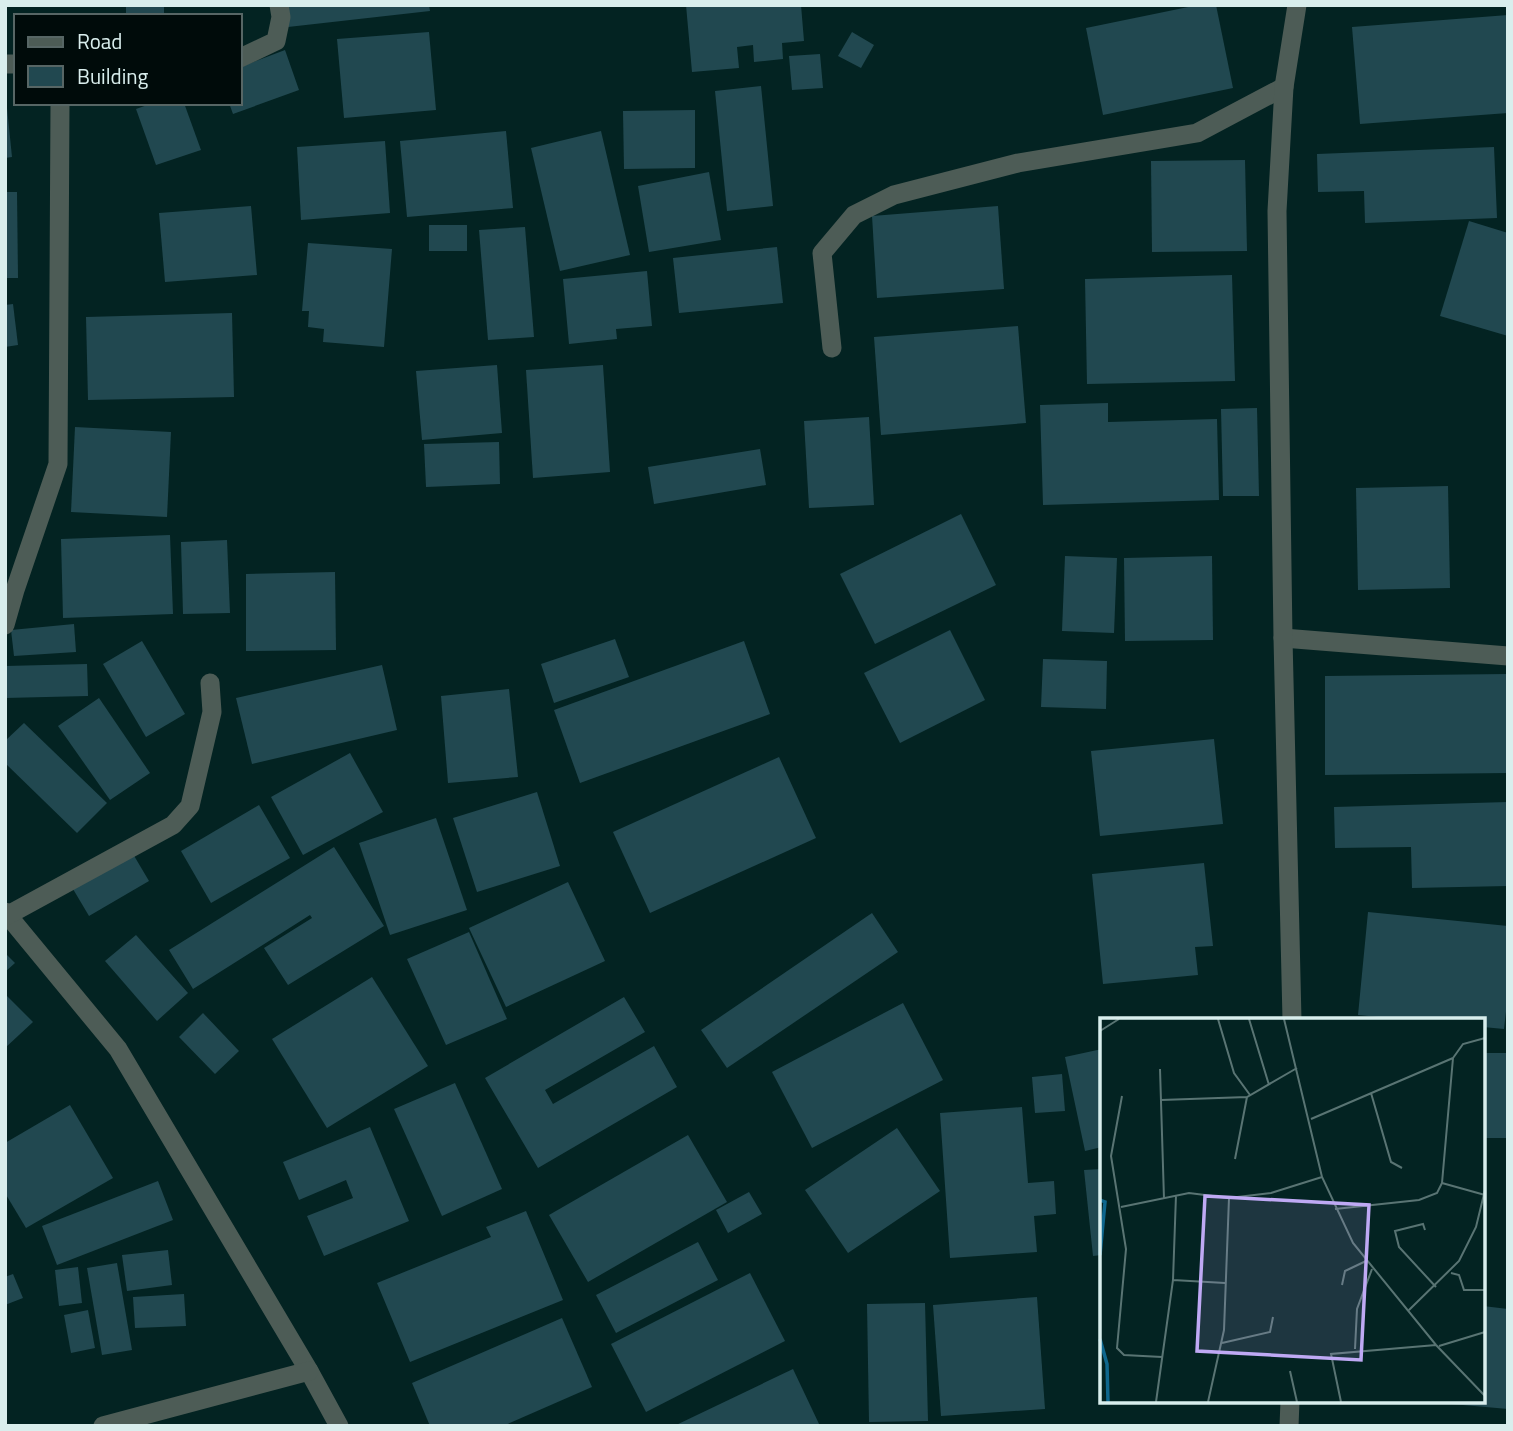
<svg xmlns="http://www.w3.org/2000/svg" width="1513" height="1431" font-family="'Titillium Web',sans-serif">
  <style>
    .building { fill: #214850 }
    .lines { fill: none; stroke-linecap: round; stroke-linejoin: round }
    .minor { stroke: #4d5c56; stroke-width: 19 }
    .inset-river { fill: none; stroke: #0e678e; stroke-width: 3.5 }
    .inset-road { fill: none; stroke: #597473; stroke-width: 2 }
    .view { fill: #bfa9f4; fill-opacity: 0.15; stroke: #bfa9f4; stroke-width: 3.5 }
    .inset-edge { fill: none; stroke: #d9eeed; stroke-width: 3.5 }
  </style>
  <rect width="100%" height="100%" fill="#032322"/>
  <g class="building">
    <rect x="126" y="5" width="38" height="11"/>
    <polygon points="286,5 429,5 430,11 288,27"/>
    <polygon points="686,5 801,5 804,41 782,43 783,59 754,62 753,45 737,47 739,68 692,72"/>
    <polygon points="1198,5 1216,5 1233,88 1103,115 1086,28"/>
    <polygon points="1508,15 1508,113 1360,124 1352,27"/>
    <polygon points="429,32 436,110 344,118 337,39"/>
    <polygon points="852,32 874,45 861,68 838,56"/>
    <polygon points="285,50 299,90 233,114 229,103 240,103 240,67"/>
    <polygon points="820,54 823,88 792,90 789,56"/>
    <polygon points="761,86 773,206 727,211 715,91"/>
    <polygon points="153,103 184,103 201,150 156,165 136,109"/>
    <polygon points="5,108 7,108 12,157 5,158"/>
    <polygon points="695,110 695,168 624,169 623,111"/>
    <polygon points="506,131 513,208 407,217 400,141"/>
    <polygon points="601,131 630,255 560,271 531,148"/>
    <polygon points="385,141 390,213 301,220 297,147"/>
    <polygon points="1494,147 1497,218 1365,223 1364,191 1318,192 1317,154"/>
    <polygon points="1245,160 1247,251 1152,252 1151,161"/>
    <polygon points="709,172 721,240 649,252 638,186"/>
    <polygon points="5,192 17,192 18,278 5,278"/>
    <polygon points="251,206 257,275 165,282 159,213"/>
    <polygon points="998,206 1004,289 877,298 872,216"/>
    <polygon points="1469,221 1508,233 1508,336 1440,316"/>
    <rect x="429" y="225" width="38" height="26"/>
    <polygon points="525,227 534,337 488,340 479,230"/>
    <polygon points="308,243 392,249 384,347 323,342 324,329 308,327 309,311 302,311"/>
    <polygon points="777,247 783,303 679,313 673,258"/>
    <polygon points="647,271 652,326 616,329 617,339 569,344 563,279"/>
    <polygon points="1232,275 1235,381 1087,384 1085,279"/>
    <polygon points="13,304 18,345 5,347 5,305"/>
    <polygon points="232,313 234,397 88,400 86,317"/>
    <polygon points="1018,326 1026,423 881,435 874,337"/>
    <polygon points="497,365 502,433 422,440 416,371"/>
    <polygon points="603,365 610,472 533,478 526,370"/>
    <polygon points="1108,403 1108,422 1217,419 1219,500 1043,505 1040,405"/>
    <polygon points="1257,408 1259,496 1223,496 1221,409"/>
    <polygon points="869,417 874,505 809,508 804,421"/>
    <polygon points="75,427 171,432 167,517 71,512"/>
    <polygon points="499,442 500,484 426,487 424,444"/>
    <polygon points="760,449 766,485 654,504 648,467"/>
    <polygon points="1448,486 1450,588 1358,590 1356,488"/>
    <polygon points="961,514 996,585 875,644 840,574"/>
    <polygon points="170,535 173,614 63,618 61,539"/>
    <polygon points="227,540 230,613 183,614 181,542"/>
    <polygon points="1065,556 1117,558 1114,633 1062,631"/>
    <polygon points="1212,556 1213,640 1125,641 1124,558"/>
    <polygon points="335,572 336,650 246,651 246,574"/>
    <polygon points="74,624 76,652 14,656 11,630"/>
    <polygon points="950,630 985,700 900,743 864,673"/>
    <polygon points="615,639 629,677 554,703 541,664"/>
    <polygon points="142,641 185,714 146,737 103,664"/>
    <polygon points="744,641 770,714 580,783 554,710"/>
    <polygon points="1043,659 1107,661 1106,709 1041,707"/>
    <polygon points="87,664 88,696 5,698 5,666"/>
    <polygon points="382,665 397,730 252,764 236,698"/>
    <polygon points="1508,674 1508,773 1325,775 1325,676"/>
    <polygon points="509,689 518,777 448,783 441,696"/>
    <polygon points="99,698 150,773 110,800 58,726"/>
    <polygon points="24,723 107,803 77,833 5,763 5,741"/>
    <polygon points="1214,739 1223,824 1100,836 1091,751"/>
    <polygon points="350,753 383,812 303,855 271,797"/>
    <polygon points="779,757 816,838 650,913 613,832"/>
    <polygon points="537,792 560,866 477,892 453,818"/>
    <polygon points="1508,802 1508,886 1412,888 1411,847 1335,848 1334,807"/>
    <polygon points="259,805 290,858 211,903 181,851"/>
    <polygon points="436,818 467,910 390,935 359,843"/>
    <polygon points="334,847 384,926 288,985 264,948 312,918 310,915 193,989 169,950"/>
    <polygon points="133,854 149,881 89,916 73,889"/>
    <polygon points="1204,863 1213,946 1195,947 1198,975 1103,984 1092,874"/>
    <polygon points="568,882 605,961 506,1007 469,928"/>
    <polygon points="1368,912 1508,926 1508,994 1504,1029 1483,1027 1483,1020 1408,1020 1358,1015"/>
    <polygon points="872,913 898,952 727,1068 701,1030"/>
    <polygon points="469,932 507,1019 446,1045 407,959"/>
    <polygon points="136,935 188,993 157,1021 105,961"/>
    <polygon points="5,953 15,963 5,972"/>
    <polygon points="372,977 428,1066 327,1128 272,1039"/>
    <polygon points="5,994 33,1022 5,1048"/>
    <polygon points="624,997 645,1032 545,1090 553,1104 654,1046 677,1087 538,1168 485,1078"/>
    <polygon points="903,1003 943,1080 812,1148 772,1072"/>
    <polygon points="203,1013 239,1051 215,1074 179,1037"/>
    <polygon points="1102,1049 1102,1147 1085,1151 1065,1057"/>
    <polygon points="1483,1053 1506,1053 1507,1138 1483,1138"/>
    <polygon points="1062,1074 1065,1111 1035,1113 1032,1077"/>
    <polygon points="455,1083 502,1189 442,1216 394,1109"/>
    <polygon points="70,1105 113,1178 26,1228 5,1193 5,1143"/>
    <polygon points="1022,1107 1028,1183 1054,1181 1056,1214 1034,1216 1037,1252 950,1258 940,1113"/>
    <polygon points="370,1127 409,1221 324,1256 307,1216 353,1198 346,1180 299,1200 283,1162"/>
    <polygon points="897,1128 940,1191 848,1253 805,1190"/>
    <polygon points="688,1135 727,1202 588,1282 549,1215"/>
    <polygon points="1102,1169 1102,1255 1093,1256 1084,1170"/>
    <polygon points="158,1181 173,1220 57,1265 42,1226"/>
    <polygon points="749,1192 762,1214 728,1233 716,1210"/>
    <polygon points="526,1211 563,1300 410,1362 377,1283 491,1237 486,1227"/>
    <polygon points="698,1242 718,1280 616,1333 596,1295"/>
    <polygon points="168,1250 172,1285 127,1291 122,1255"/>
    <polygon points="117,1263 132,1350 102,1355 87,1268"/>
    <polygon points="78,1267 82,1303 59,1306 55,1270"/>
    <polygon points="750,1273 785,1341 646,1412 611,1344"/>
    <polygon points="13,1274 23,1298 5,1305 5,1277"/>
    <polygon points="184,1294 186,1326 135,1328 133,1297"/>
    <polygon points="1037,1297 1045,1409 941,1416 933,1305"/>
    <polygon points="925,1303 928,1421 869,1422 867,1304"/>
    <polygon points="1483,1306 1508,1309 1508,1409 1440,1403 1440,1401 1483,1401"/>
    <polygon points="88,1310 95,1348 71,1353 64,1315"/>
    <polygon points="562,1318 592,1387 503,1426 430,1426 412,1383"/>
    <polygon points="793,1369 820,1426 674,1426"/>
  </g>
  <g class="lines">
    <g class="minor">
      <polyline points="240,58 276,41 281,17 279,5"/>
      <polyline points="5,64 16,64"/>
      <polyline points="832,348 822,253 854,215 894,195 1018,163 1197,133 1284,87"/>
      <polyline points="5,625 15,590 58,464 60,103"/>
      <polyline points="1283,638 1508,656"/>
      <polyline points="5,912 118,1049 309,1371 339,1426"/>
      <polyline points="8,915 173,825 190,806 212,712 210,683"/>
      <polyline points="1292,1020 1283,638 1277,211 1284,87 1297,5"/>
      <polyline points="103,1426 309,1371"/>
      <polyline points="1289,1426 1290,1401"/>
    </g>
  </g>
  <g transform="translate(1100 1018)">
    <rect width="385" height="385" fill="#032322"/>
    <path class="inset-river" d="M0 182 5 184 0 237M0 321 7 346 8 384"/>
    <path class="inset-road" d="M118 1 134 55 150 77M149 1 169 67M184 1 222 159 253 225 336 327 385 378M0 13 19 1M60 51 64 181M271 75 291 144 302 150M22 78 11 138 26 231 17 330 24 337 62 339M61 82 147 79 197 50M211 101 353 40M135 141 147 79M342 165 385 177M21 189 89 175 129 180 171 175 222 159M235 191 319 182 337 175 342 165 353 40 363 26 385 20M325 212 323 206 295 213 299 229 336 269M351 255 359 257 364 272H385M73 262 125 265M242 267 245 253 266 243M309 292 359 243 376 209 385 172M122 325 170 314 173 299M339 328 385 314M255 331 257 291 272 251M190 353 197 384M56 384 73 262 76 177M108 384 124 312 129 180M241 384 231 336 336 327"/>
    <path class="view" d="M105 178 269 187 261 342 97 333Z"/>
    <rect width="385" height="385" class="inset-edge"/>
  </g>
  <rect width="1513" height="1431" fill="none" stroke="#d9eeed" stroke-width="14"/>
  <rect x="14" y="14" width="228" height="91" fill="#000b0a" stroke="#576665" stroke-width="2"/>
  <rect x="28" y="37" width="35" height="10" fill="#4d5c56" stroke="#576665" stroke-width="2"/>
  <text x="77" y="49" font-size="21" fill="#d9eeed">Road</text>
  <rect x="28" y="66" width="35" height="21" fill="#214850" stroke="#576665" stroke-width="2"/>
  <text x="77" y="84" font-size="21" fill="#d9eeed">Building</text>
</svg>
